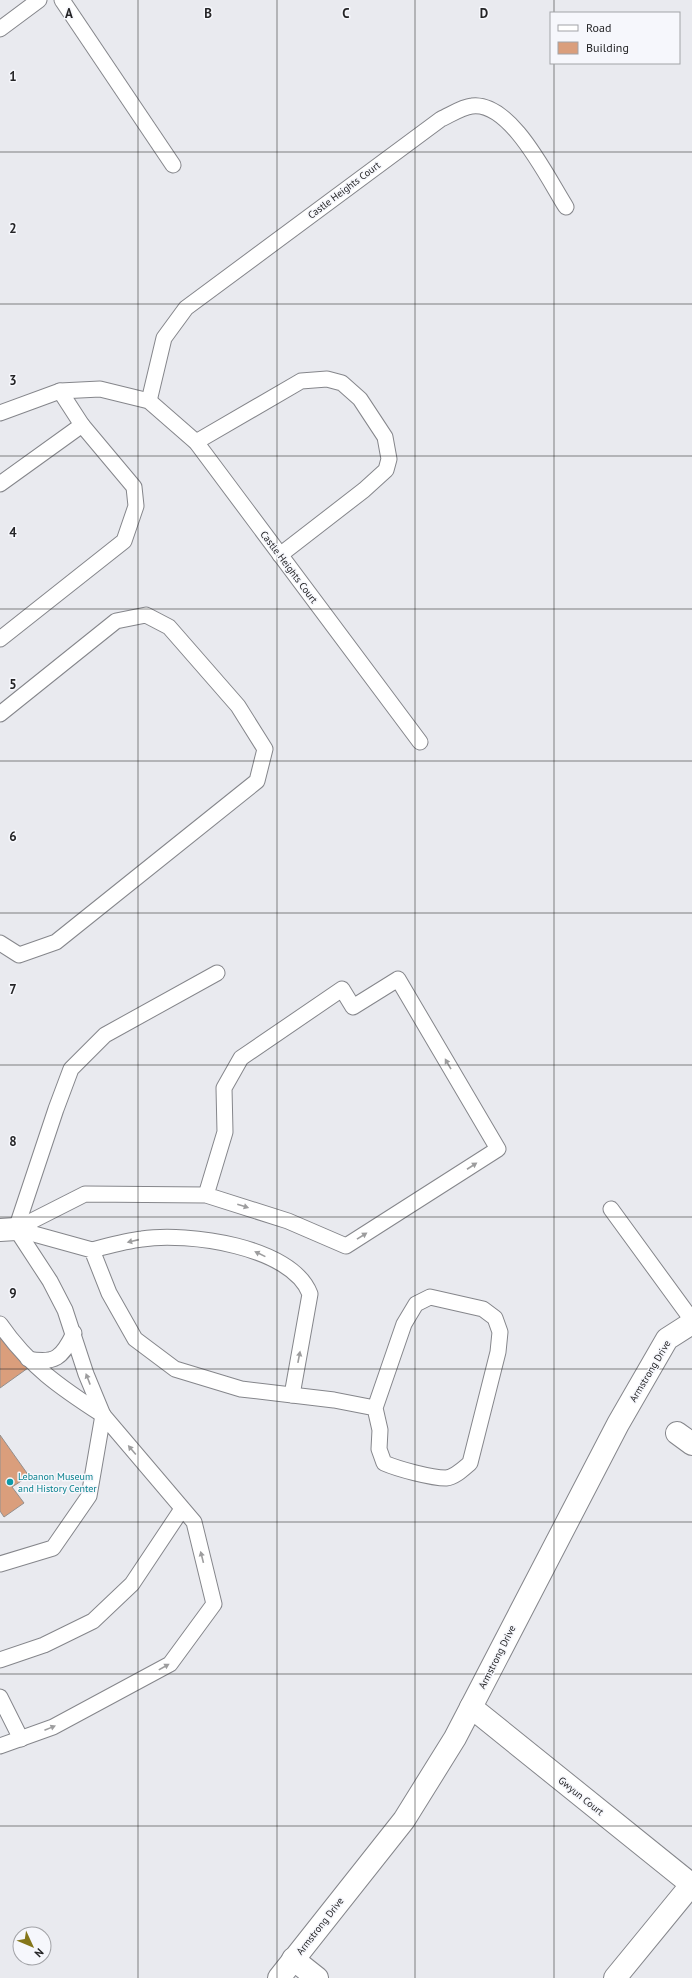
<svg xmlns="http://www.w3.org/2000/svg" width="692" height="1978" font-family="'PT Sans',sans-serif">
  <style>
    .building { fill: #da9e7c; stroke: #948f8d }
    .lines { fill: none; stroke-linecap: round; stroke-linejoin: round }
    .service-casing { stroke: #85868b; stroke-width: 17 }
    .minor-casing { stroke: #85868b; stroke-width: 24 }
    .service { stroke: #fff; stroke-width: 15 }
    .minor { stroke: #fff; stroke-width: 22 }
    .oneway { fill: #9d9d9e }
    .grid { fill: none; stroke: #252527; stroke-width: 1; stroke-opacity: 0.55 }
    .culture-dot { fill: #0f9aa8; stroke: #f6f7fc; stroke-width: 1.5 }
    .labels { text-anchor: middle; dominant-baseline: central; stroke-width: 3; stroke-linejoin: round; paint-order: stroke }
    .street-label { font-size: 10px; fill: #252527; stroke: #f6f7fc }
    .culture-label { font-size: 10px; fill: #0d838f; stroke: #f6f7fc; text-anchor: start }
    .grid-label { font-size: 13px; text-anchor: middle; font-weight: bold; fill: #252527; stroke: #f6f7fc; stroke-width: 3; stroke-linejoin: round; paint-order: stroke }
  </style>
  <rect width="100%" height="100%" fill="#e9eaef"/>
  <g class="building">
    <polygon points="0,1330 28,1368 0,1388"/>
    <polygon points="0,1435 29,1476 12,1487 24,1503 4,1517 0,1511"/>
  </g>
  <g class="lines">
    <defs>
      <g id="service">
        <polyline points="62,0 173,165"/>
        <polyline points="0,29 39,0"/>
        <path d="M149 401 164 338 186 308 441 119C450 115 462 107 472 106 511 101 548 179 566 207"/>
        <polyline points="0,413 60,391 100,389 149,401 196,442 420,742"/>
        <polyline points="196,442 301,381 327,379 342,383 360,399 385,437 389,459 386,470 364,490 280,555"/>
        <polyline points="0,484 82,425"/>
        <polyline points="0,639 124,541 136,506 134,487 82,425 60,391"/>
        <polyline points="0,714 116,621 146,615 169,627 238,706 265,749 257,781 56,942 19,955 0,943"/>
        <polyline points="611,1209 692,1320"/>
        <polyline points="16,1229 85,1194 206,1195 288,1221 346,1246 498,1149 398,979 353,1007 342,989 241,1058 224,1088 225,1132 206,1195"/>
        <path d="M16 1229 92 1250 109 1293 135 1339 175 1369 241 1389 334 1400 375 1408 380 1430 379 1449 384 1463C398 1469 431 1478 446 1478 455 1477 463 1469 470 1463L498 1352 500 1332 495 1318 483 1309 430 1297 416 1304 404 1324 375 1408"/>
        <polyline points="16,1229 56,1109 71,1069 105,1035 217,973"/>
        <polyline points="16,1229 50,1281 65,1310 86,1374 103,1415"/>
        <path d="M92 1250C108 1246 125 1241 142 1239 187 1232 292 1246 310 1294L292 1395"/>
        <path d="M0 1324C29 1366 61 1388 103 1415"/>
        <path d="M28 1359C55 1364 62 1358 74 1333"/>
        <polyline points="0,1564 53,1548 89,1496 103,1415 194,1522 214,1604 170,1664 53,1727 0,1746"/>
        <polyline points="0,1660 44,1645 93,1621 132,1584 182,1509"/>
        <polyline points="0,1697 21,1739"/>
      </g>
      <g id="minor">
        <polyline points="0,1230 16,1229"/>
        <polyline points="677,1433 692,1444"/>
        <polyline points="471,1707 692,1885"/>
        <polyline points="293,1959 317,1978"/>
        <polyline points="279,1978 404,1820 455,1738 618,1424 667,1339 692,1323"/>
        <polyline points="615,1978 692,1884"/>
      </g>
    </defs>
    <use href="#service" class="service-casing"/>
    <use href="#minor" class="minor-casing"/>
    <use href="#service" class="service"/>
    <use href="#minor" class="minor"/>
  </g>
  <defs><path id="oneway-solid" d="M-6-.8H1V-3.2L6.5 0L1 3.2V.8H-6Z"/></defs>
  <g class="oneway">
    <use href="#oneway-solid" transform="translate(448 1064) rotate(-120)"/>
    <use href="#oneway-solid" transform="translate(472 1166) rotate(-33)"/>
    <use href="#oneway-solid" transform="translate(243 1206) rotate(17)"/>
    <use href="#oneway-solid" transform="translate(362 1236) rotate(-32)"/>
    <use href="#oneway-solid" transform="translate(133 1241) rotate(167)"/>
    <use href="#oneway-solid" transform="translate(260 1254) rotate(-154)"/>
    <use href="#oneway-solid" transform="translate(299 1357) rotate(-79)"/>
    <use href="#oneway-solid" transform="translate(88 1379) rotate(-111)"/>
    <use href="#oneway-solid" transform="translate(132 1450) rotate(-130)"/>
    <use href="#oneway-solid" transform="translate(202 1557) rotate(-104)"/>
    <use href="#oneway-solid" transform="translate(164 1667) rotate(-29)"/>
    <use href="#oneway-solid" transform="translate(50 1728) rotate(-22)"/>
  </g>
  <path class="grid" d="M138 0V1978M277 0V1978M415 0V1978M554 0V13M554 63V1978M0 152H692M0 304H692M0 456H692M0 609H692M0 761H692M0 913H692M0 1065H692M0 1217H692M0 1369H692M0 1522H692M0 1674H692M0 1826H692"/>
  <circle class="culture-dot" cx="10" cy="1482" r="4"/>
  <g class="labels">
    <g class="street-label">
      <text transform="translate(344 190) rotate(-37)">Castle Heights Court</text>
      <text transform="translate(289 567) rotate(53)">Castle Heights Court</text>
      <text transform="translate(650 1371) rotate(-59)">Armstrong Drive</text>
      <text transform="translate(497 1657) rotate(-63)">Armstrong Drive</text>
      <text transform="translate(581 1796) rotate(39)">Gwyun Court</text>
      <text transform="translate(320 1926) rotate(-52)">Armstrong Drive</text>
    </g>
    <g class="culture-label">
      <text x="18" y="1476">Lebanon Museum<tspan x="18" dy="12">and History Center</tspan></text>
    </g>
  </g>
  <g class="grid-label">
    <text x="69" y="18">A</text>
    <text x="208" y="18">B</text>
    <text x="346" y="18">C</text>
    <text x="484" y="18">D</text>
    <text x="13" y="81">1</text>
    <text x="13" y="233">2</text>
    <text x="13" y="385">3</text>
    <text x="13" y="537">4</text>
    <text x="13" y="689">5</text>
    <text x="13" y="841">6</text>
    <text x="13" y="994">7</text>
    <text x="13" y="1146">8</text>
    <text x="13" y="1298">9</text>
  </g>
  <rect x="550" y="12" width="130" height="52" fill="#f6f7fc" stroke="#a2a3a7"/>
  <rect x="558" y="25" width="20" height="6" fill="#ffffff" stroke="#a2a3a7"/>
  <text x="586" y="32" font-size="12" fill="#252527">Road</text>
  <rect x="558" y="42" width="20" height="12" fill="#da9e7c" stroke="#a2a3a7"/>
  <text x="586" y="52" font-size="12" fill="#252527">Building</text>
  <g transform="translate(32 1946) rotate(134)"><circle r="19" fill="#f6f7fc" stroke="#a2a3a7"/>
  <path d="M0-3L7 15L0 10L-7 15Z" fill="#85761a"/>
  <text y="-6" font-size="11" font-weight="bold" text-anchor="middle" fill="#252527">N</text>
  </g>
</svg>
